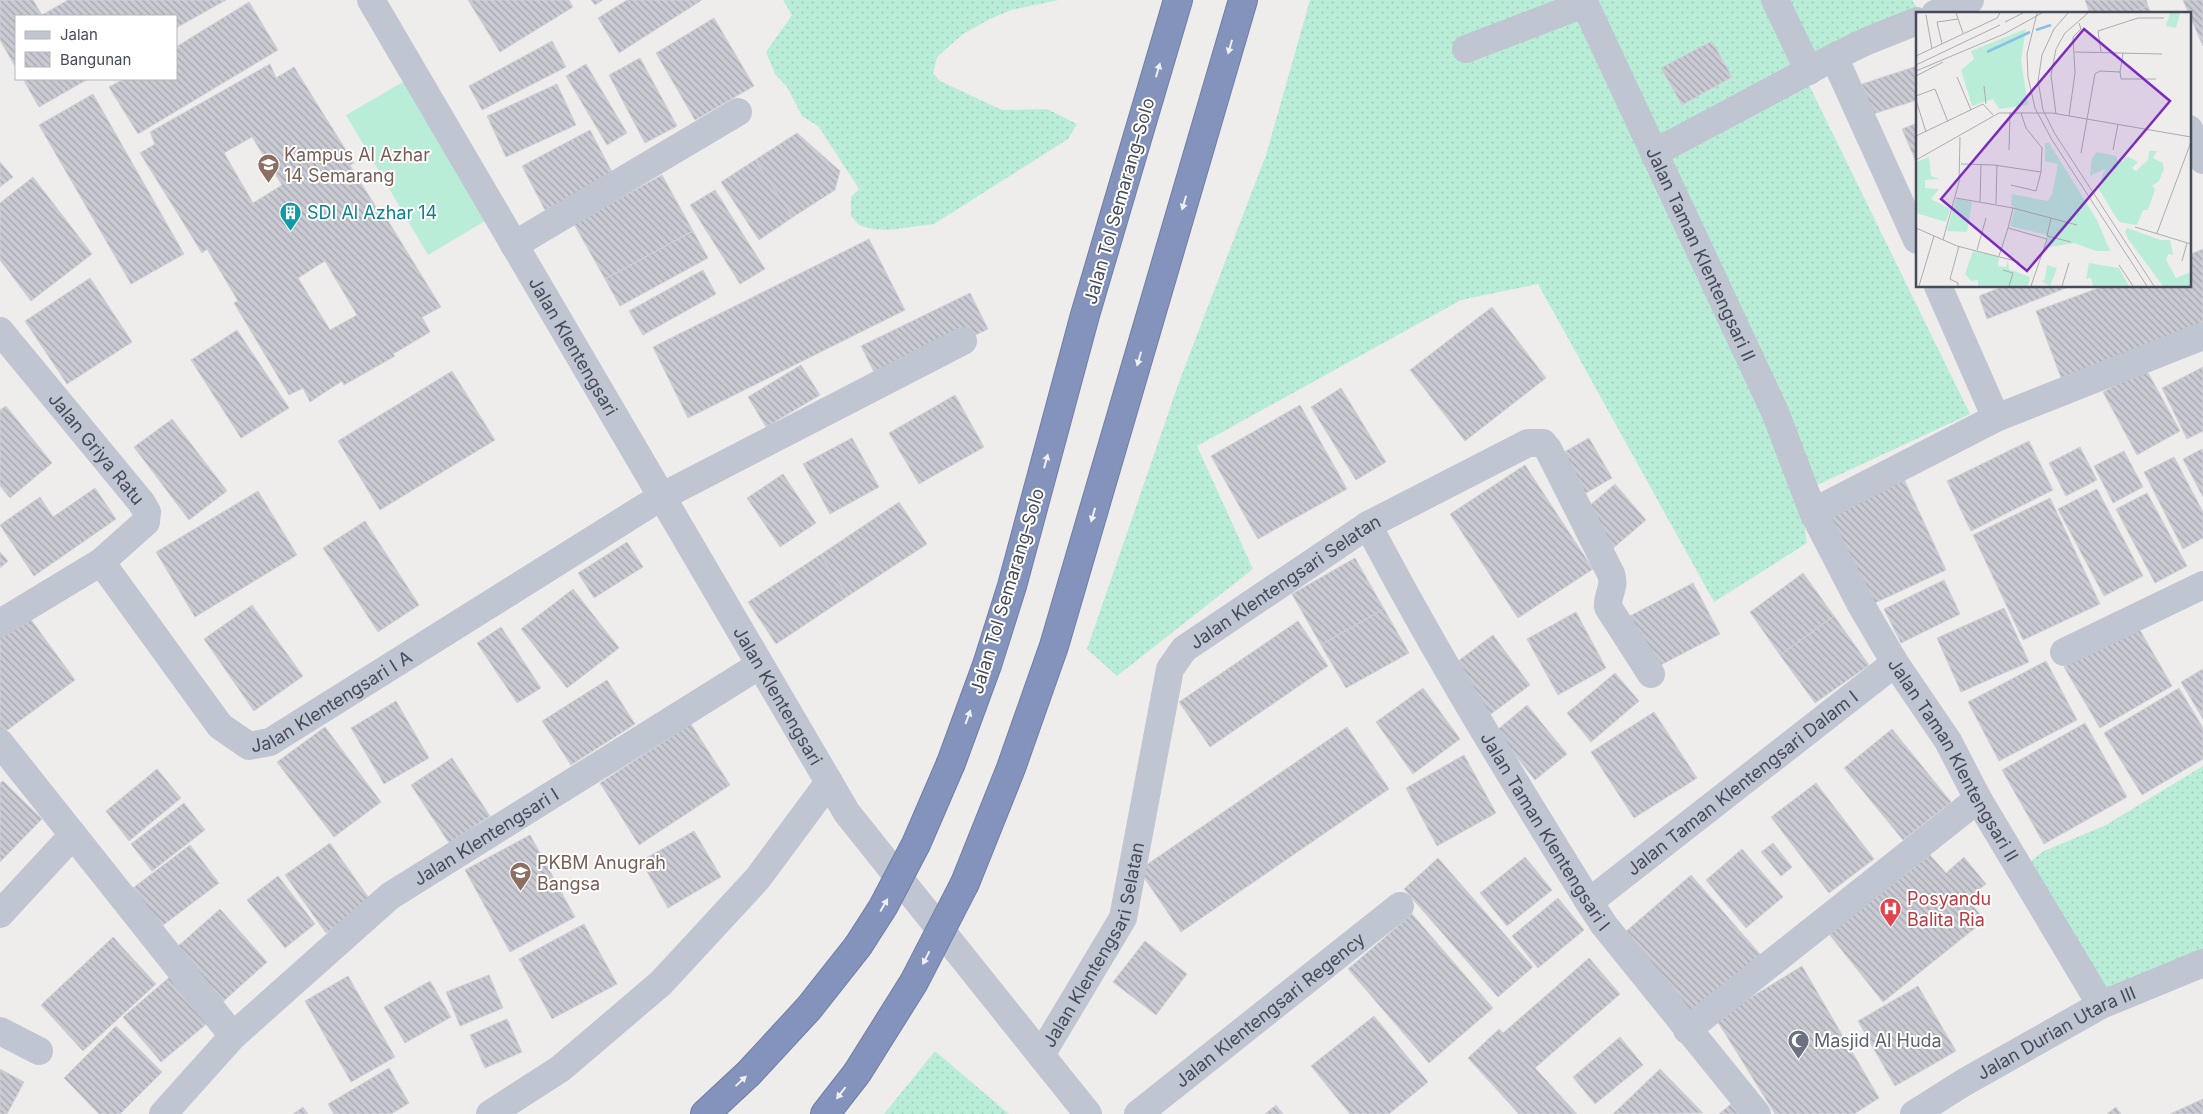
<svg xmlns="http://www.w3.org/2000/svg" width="2203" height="1114" font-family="Inter,sans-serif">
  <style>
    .grass { fill: url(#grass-dots) }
    .pitch { fill: #baedd8 }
    .building { fill: url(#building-back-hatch); stroke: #d0d0d8; fill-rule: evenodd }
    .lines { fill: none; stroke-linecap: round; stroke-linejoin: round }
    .motorway-casing { stroke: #6f7ea6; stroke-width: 30 }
    .minor { stroke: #bfc5d1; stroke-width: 28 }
    .motorway { stroke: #8493bb; stroke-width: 28 }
    .motorway-bridge-casing { stroke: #6f7ea6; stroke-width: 30; stroke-linecap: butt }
    .motorway-bridge { stroke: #8493bb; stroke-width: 28 }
    .oneway { fill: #edeff5 }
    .labels { text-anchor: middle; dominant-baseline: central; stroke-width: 4; stroke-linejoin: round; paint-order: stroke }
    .education-label { font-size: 18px; fill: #785e54; stroke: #fff; text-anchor: start }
    .street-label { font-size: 18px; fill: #454b59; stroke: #fff }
    .culture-label { font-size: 18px; fill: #0d838f; stroke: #fff; text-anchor: start }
    .health-label { font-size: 18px; fill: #be3a42; stroke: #fff; text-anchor: start }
    .worship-label { font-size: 18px; fill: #5b616d; stroke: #fff; text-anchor: start }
    .inset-river { fill: none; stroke: #87c0e9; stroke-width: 2.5 }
    .inset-road { fill: none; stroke: #abacb1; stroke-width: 1 }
    .view { fill: #7b2cbf; fill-opacity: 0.15; stroke: #7b2cbf; stroke-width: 2.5 }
    .inset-edge { fill: none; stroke: #454b59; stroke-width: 2.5 }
  </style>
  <defs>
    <pattern id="grass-dots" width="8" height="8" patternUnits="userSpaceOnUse" patternTransform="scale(1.25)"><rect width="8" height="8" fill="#baedd8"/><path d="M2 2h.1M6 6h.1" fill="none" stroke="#a1cdbc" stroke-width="1.8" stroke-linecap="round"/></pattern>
    <pattern id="building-back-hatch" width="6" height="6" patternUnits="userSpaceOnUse" patternTransform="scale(1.25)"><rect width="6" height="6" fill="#c9cad2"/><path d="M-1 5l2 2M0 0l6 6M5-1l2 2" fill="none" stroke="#a5a6ad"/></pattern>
  </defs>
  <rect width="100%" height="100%" fill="#efecec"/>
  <g class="grass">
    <polygon points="783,0 1059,0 1011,10 990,19 963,34 937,57 933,73 940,81 1002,110 1047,109 1077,124 1068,139 934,224 888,230 872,229 859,225 851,216 851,197 859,189 819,127 802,116 787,87 775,74 766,52 792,15"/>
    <polygon points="1310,0 1912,0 1921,14 1805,77 1970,414 1800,493 1807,543 1714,602 1538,284 1461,300 1197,446 1253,569 1117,676 1087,649 1179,382 1266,155"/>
    <polygon points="2203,766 2203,959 2099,1006 2065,941 2031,861 2044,851 2106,825"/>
    <polygon points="935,1051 1009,1114 884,1114"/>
  </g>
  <polygon class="pitch" points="403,82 485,221 428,255 346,115"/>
  <g class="building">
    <polygon points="0,0 33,0 42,15 68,0 226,0 176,28 176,16 16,16 16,68 0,40"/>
    <polygon points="468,0 569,0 573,7 500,52"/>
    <polygon points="591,0 603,0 595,5"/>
    <polygon points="627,0 702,0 619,53 598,18"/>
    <polygon points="2085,0 2146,0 2148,6 2126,14 2090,14"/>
    <polygon points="2183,0 2203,0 2203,46"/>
    <polygon points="249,2 278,50 138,134 109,87 124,79 176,79 176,47"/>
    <polygon points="2148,6 2151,14 2126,14"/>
    <polygon points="714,18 754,86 695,120 656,53"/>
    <polygon points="552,41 566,67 482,110 469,86"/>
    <polygon points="1712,41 1732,77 1682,105 1661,68"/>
    <polygon points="640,58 677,126 645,143 609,75"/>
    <path d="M270 64 276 78 294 67 354 163 350 165 379 212 382 211 441 307 422 317 430 332 393 354 395 356 344 385 342 381 310 402 303 388 289 395 234 303 238 301 207 249 202 253 140 153 155 144 150 132ZM252 137 282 185 253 203 224 153ZM325 261 357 315 330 330 298 278Z"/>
    <polygon points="586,64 627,133 607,145 566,76"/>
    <polygon points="1917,66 1917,100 1873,114 1862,84"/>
    <polygon points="23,79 88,79 39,107"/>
    <polygon points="557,84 576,125 506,157 487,116"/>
    <polygon points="93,94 184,254 131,284 39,125"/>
    <polygon points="1917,123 1917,164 1902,129"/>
    <polygon points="590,130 613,174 545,210 522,166"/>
    <polygon points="797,133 840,171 835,190 793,217 755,160"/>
    <polygon points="755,160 793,217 759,240 721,182"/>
    <polygon points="0,162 13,177 0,187"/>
    <polygon points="662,175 693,231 605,279 574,224"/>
    <polygon points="33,177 92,254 31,301 0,260 0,203"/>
    <polygon points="715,190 765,269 740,284 690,205"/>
    <polygon points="693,231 708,258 620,306 605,279"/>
    <polygon points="869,239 905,310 688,418 653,347"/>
    <polygon points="2203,249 2203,331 2063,383 2036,311 2104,286 2189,286 2189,255"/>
    <polygon points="703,270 716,294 643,335 629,311"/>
    <polygon points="90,278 132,342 67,384 25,321"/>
    <polygon points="2004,286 2071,286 1987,319 1979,296"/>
    <polygon points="970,293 988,329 879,382 861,346"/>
    <polygon points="1492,307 1546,378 1465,441 1410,370"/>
    <polygon points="237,330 289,408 241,438 191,360"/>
    <polygon points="801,365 820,395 766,427 748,397"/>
    <polygon points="2203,367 2203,431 2187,439 2162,388"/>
    <polygon points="2146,369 2180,431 2137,455 2103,392"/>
    <polygon points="452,371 495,440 380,510 338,441"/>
    <polygon points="1341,388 1386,462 1356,480 1311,407"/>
    <polygon points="955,395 984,447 919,484 889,433"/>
    <polygon points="1300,405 1347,489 1258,539 1211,456"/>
    <polygon points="6,406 52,463 10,498 0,486 0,410"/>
    <polygon points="172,419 227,491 189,520 134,447"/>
    <polygon points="852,438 879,487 830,514 803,464"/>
    <polygon points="1589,438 1612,478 1581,496 1557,456"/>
    <polygon points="2029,441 2053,490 1971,531 1947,481"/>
    <polygon points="2080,447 2097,480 2066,496 2049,463"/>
    <polygon points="2202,449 2203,452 2203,497 2183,459"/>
    <polygon points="2124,451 2143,487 2113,503 2094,466"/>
    <polygon points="2174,457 2203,512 2203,538 2183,549 2144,472"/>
    <polygon points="1525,465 1593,569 1518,618 1450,514"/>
    <polygon points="783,474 816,523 780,547 747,498"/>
    <polygon points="1903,477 1946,570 1866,607 1823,513"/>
    <polygon points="1615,484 1646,520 1612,549 1582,512"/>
    <polygon points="95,488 116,519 34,576 0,525 40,497 53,517"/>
    <polygon points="2097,489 2143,576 2104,596 2058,509"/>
    <polygon points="258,491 297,555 195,617 156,552"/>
    <polygon points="2147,493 2187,566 2155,583 2116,509"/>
    <polygon points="2050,498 2100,604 2023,640 1973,535"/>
    <polygon points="899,502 927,544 848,596 820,555"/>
    <polygon points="365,521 419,605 378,632 323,548"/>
    <polygon points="627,542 643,567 594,598 578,573"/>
    <polygon points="0,552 8,561 0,568"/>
    <polygon points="820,555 848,596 776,644 748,602"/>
    <polygon points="1355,558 1384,609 1321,645 1292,594"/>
    <polygon points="1803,573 1834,616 1780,655 1750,612"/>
    <polygon points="1944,580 1960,614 1901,643 1884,609"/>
    <polygon points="1693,583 1720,634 1653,669 1626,618"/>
    <polygon points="573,589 619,648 567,688 521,629"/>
    <polygon points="252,605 303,676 254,711 204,639"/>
    <polygon points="2004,608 2029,662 1961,692 1937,638"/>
    <polygon points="1384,609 1409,653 1346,688 1321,645"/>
    <polygon points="24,610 75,680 2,734 0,731 0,628"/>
    <polygon points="1576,612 1606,668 1558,695 1527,639"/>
    <polygon points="1834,616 1869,665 1815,703 1780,655"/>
    <polygon points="1298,621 1328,666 1210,747 1179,702"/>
    <polygon points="2137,625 2172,686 2100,728 2064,667"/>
    <polygon points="501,627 541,688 517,703 477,643"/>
    <polygon points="1493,635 1530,685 1487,717 1450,667"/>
    <polygon points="2046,661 2077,720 1999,761 1968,702"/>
    <polygon points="2203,669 2203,719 2181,682"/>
    <polygon points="1615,673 1639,701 1591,742 1567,713"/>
    <polygon points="607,680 635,724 571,765 542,721"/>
    <polygon points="1423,688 1460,739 1413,774 1376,722"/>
    <polygon points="2179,688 2203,728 2203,759 2142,795 2104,733"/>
    <polygon points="396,701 429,758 384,784 351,728"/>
    <polygon points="1527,705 1567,754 1535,780 1496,731"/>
    <polygon points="1654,712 1697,778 1634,818 1591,752"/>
    <polygon points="2085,723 2127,797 2044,844 2002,770"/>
    <polygon points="691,724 730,785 639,845 600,783"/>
    <polygon points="325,727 381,802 334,837 277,762"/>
    <polygon points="1347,727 1389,789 1181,932 1139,870"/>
    <polygon points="1892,729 1951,802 1903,840 1844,768"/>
    <polygon points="1464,755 1496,813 1437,846 1406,788"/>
    <polygon points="452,758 490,816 449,843 411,785"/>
    <polygon points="157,769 181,798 129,841 106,811"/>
    <polygon points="3,781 42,819 0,862 0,783"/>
    <polygon points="1816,783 1874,859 1829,893 1771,817"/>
    <polygon points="184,803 205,830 152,871 131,844"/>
    <polygon points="694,831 721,877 668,908 641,861"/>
    <polygon points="530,835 575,917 510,952 465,870"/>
    <polygon points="330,843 371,901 326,933 285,875"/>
    <polygon points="1773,843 1792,867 1781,876 1761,852"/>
    <polygon points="190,845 219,883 162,926 133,888"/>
    <polygon points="1742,849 1783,897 1746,928 1706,880"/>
    <polygon points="1930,855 1946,873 1964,857 1986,884 1967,899 1985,920 1883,1002 1829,934"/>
    <polygon points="1525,857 1552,890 1507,926 1480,893"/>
    <polygon points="1438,858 1533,967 1498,997 1404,889"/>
    <polygon points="1691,875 1760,954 1692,1013 1623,934"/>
    <polygon points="278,876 315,924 285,948 247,900"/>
    <polygon points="1558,898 1584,930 1538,968 1512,936"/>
    <polygon points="220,909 267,962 216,1008 168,955"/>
    <polygon points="1412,914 1493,1008 1429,1063 1348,969"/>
    <polygon points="584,924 617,984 552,1019 519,959"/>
    <polygon points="113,937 156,984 83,1051 41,1005"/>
    <polygon points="1145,941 1187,974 1156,1015 1113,982"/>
    <polygon points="1589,958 1620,994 1535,1068 1577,1114 1519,1114 1468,1058 1499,1029 1503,1033"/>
    <polygon points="1802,966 1879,1098 1854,1114 1775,1114 1716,1019"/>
    <polygon points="172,975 210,1021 161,1062 123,1017"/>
    <polygon points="489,975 503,1008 460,1026 446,992"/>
    <polygon points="348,976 395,1057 351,1082 305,1001"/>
    <polygon points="430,981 451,1017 405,1043 384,1007"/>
    <polygon points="1918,986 1956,1051 1895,1086 1858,1021"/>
    <polygon points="1374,1016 1428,1082 1389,1114 1350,1114 1311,1066"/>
    <polygon points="507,1019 522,1052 485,1068 470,1035"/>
    <polygon points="116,1026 162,1072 120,1114 99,1114 64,1078"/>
    <polygon points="1620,1037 1643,1065 1595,1104 1573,1077"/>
    <polygon points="389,1068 409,1103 391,1114 334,1114 328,1104"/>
    <polygon points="0,1069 24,1082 7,1114 0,1114"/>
    <polygon points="1660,1069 1703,1113 1613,1114"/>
    <polygon points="2203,1099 2203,1114 2170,1114"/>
    <polygon points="1731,1104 1740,1114 1719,1114"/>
    <polygon points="1276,1105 1283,1114 1265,1114"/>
    <polygon points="303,1107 308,1114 293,1114"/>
    <polygon points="2116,1107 2121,1114 2107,1114"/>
  </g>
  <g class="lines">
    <defs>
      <g id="motorway">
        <polyline points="951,763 987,665 1012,586 1085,315 1178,0"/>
        <polyline points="965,883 1011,768 1054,646 1243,0"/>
        <polyline points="705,1114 749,1073 809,1008 858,946"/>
        <polyline points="825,1114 857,1073"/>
      </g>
    </defs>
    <use href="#motorway" class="motorway-casing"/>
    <g class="minor">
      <path id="s1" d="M371 0 847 813 1088 1114"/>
      <path id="s2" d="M1583 0 1775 412 1813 512"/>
      <polyline points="1775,0 1809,71"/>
      <polyline points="1935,14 1970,0"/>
      <polyline points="1917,21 1867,41 1834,57 1917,240"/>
      <polyline points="1466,49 1584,4"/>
      <polyline points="2189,129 2203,160"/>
      <polyline points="1654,153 1834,57"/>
      <polyline points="514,245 738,112"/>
      <path id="s3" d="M1938 286 1996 418 1813 512 1861 605 1895 663 1948 741 1978 799 2101 1005"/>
      <path id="s4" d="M0 331 141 502 147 512 146 522 101 562"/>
      <polyline points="1996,418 2203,336"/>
      <path id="s5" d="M1368 525C1436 655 1512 778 1589 902L1604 925 1757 1114"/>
      <path id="s6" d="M0 623 101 562 220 726 249 746 270 742 661 497 963 341"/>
      <polyline points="2064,652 2203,585"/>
      <polyline points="0,743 233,1036"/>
      <path id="s7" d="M1589 902 1895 663"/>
      <polyline points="0,914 73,835"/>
      <polyline points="1687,1030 1978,799"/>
      <polyline points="0,1031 39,1051"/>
      <path id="s8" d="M1041 1055 1123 918 1170 669 1184 649 1368 525 1528 443H1543L1548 449 1611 574C1616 587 1607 594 1608 607L1651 674"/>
      <path id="s9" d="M163 1114 233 1036 390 896 760 665"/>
      <polyline points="490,1114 560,1069 661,983 758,878 829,782"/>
      <path id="s10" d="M1138 1114 1400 906"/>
      <path id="s11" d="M1914 1114 1963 1083 2101 1005 2203 963"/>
    </g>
    <use href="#motorway" class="motorway"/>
    <defs>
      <g id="motorway-bridge">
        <polyline points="858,946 883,907 916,844 951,763"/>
        <polyline points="857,1073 914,982 965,883"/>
      </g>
    </defs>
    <use href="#motorway-bridge" class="motorway-bridge-casing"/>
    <use href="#motorway-bridge" class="motorway-bridge"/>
  </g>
  <defs><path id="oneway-solid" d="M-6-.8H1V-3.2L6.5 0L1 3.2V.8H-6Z" transform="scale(1.25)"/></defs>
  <g class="oneway">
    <use href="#oneway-solid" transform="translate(1230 47) rotate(106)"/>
    <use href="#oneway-solid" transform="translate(1158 70) rotate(-74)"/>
    <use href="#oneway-solid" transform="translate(1184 203) rotate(106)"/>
    <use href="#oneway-solid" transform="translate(1139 359) rotate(106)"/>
    <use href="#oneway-solid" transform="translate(1046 461) rotate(-75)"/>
    <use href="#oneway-solid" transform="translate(1093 515) rotate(106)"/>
    <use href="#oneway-solid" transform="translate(968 717) rotate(-70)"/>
    <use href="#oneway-solid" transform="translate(884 905) rotate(-60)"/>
    <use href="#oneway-solid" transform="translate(926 958) rotate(117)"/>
    <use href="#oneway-solid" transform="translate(741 1081) rotate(-43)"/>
    <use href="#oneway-solid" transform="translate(841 1093) rotate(128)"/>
  </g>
  <defs>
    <symbol id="school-pin" viewBox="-11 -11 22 30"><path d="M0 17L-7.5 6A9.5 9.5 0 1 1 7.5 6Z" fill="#8d6e63" stroke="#fff"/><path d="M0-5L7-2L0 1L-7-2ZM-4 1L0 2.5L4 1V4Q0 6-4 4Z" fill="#fff"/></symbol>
    <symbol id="building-pin" viewBox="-11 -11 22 30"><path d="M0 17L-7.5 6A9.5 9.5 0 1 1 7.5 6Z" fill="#0f9aa8" stroke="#fff"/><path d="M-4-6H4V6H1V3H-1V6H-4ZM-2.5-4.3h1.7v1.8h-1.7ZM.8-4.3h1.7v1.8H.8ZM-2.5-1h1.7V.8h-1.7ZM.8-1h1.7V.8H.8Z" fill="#fff"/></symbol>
    <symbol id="hospital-pin" viewBox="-11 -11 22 30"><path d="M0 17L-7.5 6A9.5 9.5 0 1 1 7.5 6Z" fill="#e0444e" stroke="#fff"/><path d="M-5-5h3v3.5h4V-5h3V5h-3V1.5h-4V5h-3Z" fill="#fff"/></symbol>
    <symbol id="mosque-pin" viewBox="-11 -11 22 30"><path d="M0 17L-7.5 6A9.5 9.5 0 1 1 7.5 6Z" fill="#6b7280" stroke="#fff"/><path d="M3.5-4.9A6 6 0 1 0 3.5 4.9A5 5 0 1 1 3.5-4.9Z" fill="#fff"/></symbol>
  </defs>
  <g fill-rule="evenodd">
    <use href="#school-pin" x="256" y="152" width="25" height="34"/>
    <use href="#building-pin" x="278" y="200" width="25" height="34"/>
    <use href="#school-pin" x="508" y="860" width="25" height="34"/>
    <use href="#hospital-pin" x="1878" y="896" width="25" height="34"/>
    <use href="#mosque-pin" x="1786" y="1028" width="25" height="34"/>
  </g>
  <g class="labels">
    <g class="education-label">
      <text x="284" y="154">Kampus Al Azhar<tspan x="284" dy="21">14 Semarang</tspan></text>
      <text x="537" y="862">PKBM Anugrah<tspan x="537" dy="21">Bangsa</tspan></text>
    </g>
    <g class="street-label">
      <text transform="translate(1119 201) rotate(-74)">Jalan Tol Semarang–Solo</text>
      <text stroke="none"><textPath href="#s2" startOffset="280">Jalan Taman Klentengsari II</textPath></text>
      <text stroke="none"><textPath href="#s1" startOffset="401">Jalan Klentengsari</textPath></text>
      <text stroke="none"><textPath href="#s4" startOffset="152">Jalan Griya Ratu</textPath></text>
      <text stroke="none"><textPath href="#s8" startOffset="559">Jalan Klentengsari Selatan</textPath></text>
      <text transform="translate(1007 591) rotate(-73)">Jalan Tol Semarang–Solo</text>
      <text stroke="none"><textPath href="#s6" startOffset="450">Jalan Klentengsari I A</textPath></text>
      <text stroke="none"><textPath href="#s1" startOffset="806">Jalan Klentengsari</textPath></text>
      <text stroke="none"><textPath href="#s3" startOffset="635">Jalan Taman Klentengsari II</textPath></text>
      <text stroke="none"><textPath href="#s7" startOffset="194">Jalan Taman Klentengsari Dalam I</textPath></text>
      <text stroke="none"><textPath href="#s5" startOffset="354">Jalan Taman Klentengsari I</textPath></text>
      <text stroke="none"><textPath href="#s9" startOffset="428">Jalan Klentengsari I</textPath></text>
      <text stroke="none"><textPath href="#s8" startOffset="124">Jalan Klentengsari Selatan</textPath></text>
      <text stroke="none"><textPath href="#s10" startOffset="168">Jalan Klentengsari Regency</textPath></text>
      <text stroke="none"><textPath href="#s11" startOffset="164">Jalan Durian Utara III</textPath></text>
    </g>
    <g class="culture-label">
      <text x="307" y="212">SDI Al Azhar 14</text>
    </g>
    <g class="health-label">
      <text x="1907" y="898">Posyandu<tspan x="1907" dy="21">Balita Ria</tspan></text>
    </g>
    <g class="worship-label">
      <text x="1814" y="1040">Masjid Al Huda</text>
    </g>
  </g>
  <g transform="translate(1916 12)">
    <rect width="275" height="275" fill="#efecec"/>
    <path d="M110 17 105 48 112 93 83 97 77 87 56 94 45 58 58 47 55 39ZM129 131H133L181 208 194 239H180L158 231 128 236 131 223 94 214 99 196 95 193 96 182 132 189 136 182 142 152 129 149ZM233 139H241L237 146 247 151 248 157 243 169 236 174 239 177 232 198H227L221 213 203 210 182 176 189 157 174 164 176 146 181 140 200 144 202 149H209L207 146 213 145 222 150 216 156 220 159 232 148ZM13 145 15 164 24 167 9 168V176L23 177 15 187 34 197 30 210 0 201V150ZM40 186 56 190 51 220 31 219ZM211 216 245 228H254L257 243 252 242 250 248 260 266 275 260V274H247L212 227 209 220ZM57 239 83 245 82 254 90 255 92 248 93 257 114 265 112 274H62V268L55 269 49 262ZM173 251 203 256 213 274H177L175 266 170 267ZM131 253 141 256 134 274 126 270 129 267Z" fill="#baedd8"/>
    <path d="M254 1H264L260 16 250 14Z" fill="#baedd8"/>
    <path class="inset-river" d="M120 18 135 13M71 40 114 20"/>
    <path class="inset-road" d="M40 1 47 21M121 1 111 42 112 65 119 96 136 128 231 274M152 1 138 17 126 43 122 69 127 98 139 122 238 274M10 3 16 37M89 10 107 1M26 32 21 10 42 7M159 40 246 42M185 40 182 19 222 6H248M0 44 81 6 84 1M0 53 84 13M0 59 88 22 126 1M204 60 205 67H240M0 64 27 50M41 65 55 98M68 74 70 92M0 84 19 77 32 110M0 88 10 120M140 102 135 63 140 37 149 21 172 1M153 104 159 61 157 25 165 17 163 11M0 124 67 92 77 103M93 138 94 100M197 138 202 112M165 141 179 62 184 59 204 60 207 41M0 148 83 101H136L275 125M45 152 78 153 125 160M95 173 120 179 125 160 126 136 110 116 105 101M40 186 97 196 92 216 131 227 115 274M64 190 65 152M80 192 81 153M97 196 161 213M219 215 275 232M0 216 41 234 103 250M241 221 275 130M131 224 155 230M131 224 135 206M27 228 43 170 44 125M61 238 70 206M83 244 92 216M266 249 271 231M203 253 217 274M87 258 97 261 93 274M3 274 18 224M42 274V271L34 267 43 234M146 274 153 251"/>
    <path class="view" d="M168 17 254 89 111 259 25 187Z"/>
    <rect width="275" height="275" class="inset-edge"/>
  </g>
  <rect x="15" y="15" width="162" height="65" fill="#ffffff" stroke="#b5b7bd"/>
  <rect x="25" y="31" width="25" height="8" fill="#bfc5d1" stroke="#b5b7bd"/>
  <text x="60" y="40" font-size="15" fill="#454b59">Jalan</text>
  <rect x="25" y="52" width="25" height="15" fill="url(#building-back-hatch)" stroke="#b5b7bd"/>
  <text x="60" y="65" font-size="15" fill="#454b59">Bangunan</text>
</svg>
